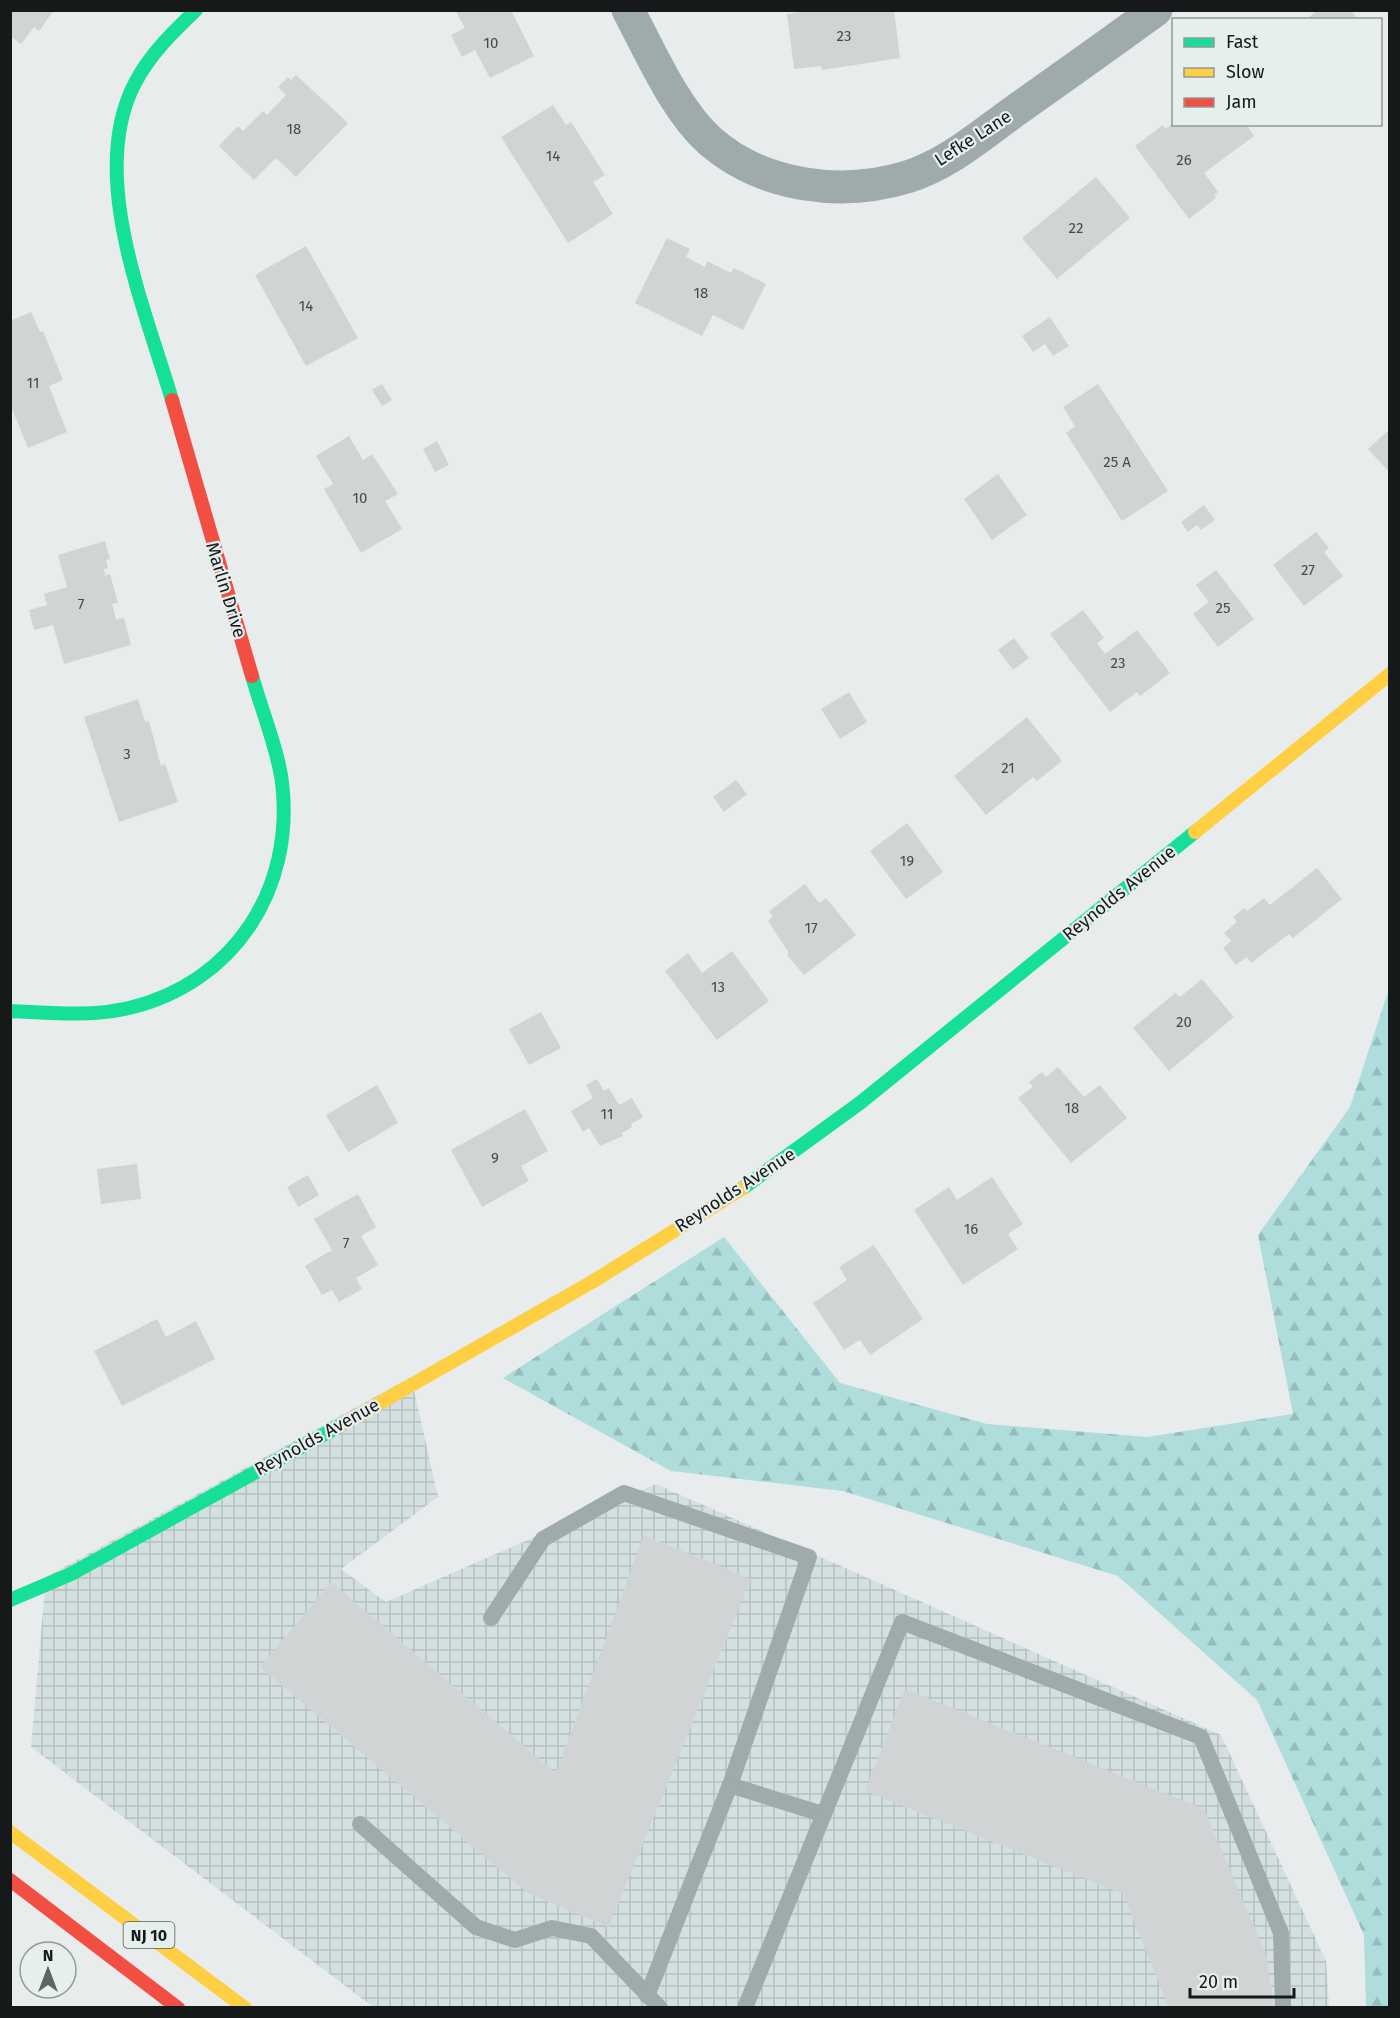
<svg xmlns="http://www.w3.org/2000/svg" width="1400" height="2018" font-family="'Fira Sans',sans-serif">
  <style>
    .industrial { fill: url(#industrial-grid) }
    .forest { fill: url(#forest-firs) }
    .building { fill: #d1d4d4 }
    .lines { fill: none; stroke-linecap: round; stroke-linejoin: round }
    .lane { stroke: #9fabab; stroke-width: 16 }
    .street { stroke: #9fabab; stroke-width: 33 }
    .fast { stroke: #16e098; stroke-width: 14 }
    .slow { stroke: #ffcf43; stroke-width: 14 }
    .jam { stroke: #f24e42; stroke-width: 14 }
    .labels { text-anchor: middle; dominant-baseline: central; stroke-width: 4.5; stroke-linejoin: round; paint-order: stroke }
    .number-label { font-size: 15px; fill: #474a4a }
    .shield { fill: #e6eeee; stroke: #545959; stroke-width: 1.5 }
    .shield-label { font-size: 16px; font-weight: bold; fill: #161919 }
    .street-label { font-size: 18px; fill: #161919; stroke: #e6eeee }
  </style>
  <defs>
    <pattern id="industrial-grid" width="8" height="8" patternUnits="userSpaceOnUse" patternTransform="scale(1.5)"><rect width="8" height="8" fill="#d4e0e0"/><path d="M0 4h8M4 0v8" fill="none" stroke="#b5c0c0"/></pattern>
    <pattern id="forest-firs" width="22" height="20" patternUnits="userSpaceOnUse" patternTransform="scale(1.5)"><rect width="22" height="20" fill="#aedddc"/><path d="M5 1l3.5 6h-7zM16 11l3.5 6h-7z" fill="#95bdbc"/></pattern>
  </defs>
  <rect width="100%" height="100%" fill="#e8ecec"/>
  <polygon class="industrial" points="411,1377 438,1497 341,1569 386,1602 656,1484 1221,1735 1326,1961 1329,2007 373,2007 31,1747 46,1577"/>
  <polygon class="forest" points="1389,989 1390,2007 1366,2008 1364,1935 1257,1700 1118,1576 843,1491 671,1471 503,1378 724,1237 840,1383 987,1424 1147,1437 1293,1414 1258,1235 1350,1107"/>
  <g class="building">
    <polygon points="10,10 54,10 39,31 34,27 21,44 10,36"/>
    <polygon points="455,10 511,10 534,56 490,78 475,50 462,57 451,35 465,28"/>
    <polygon points="813,10 894,10 900,58 822,70 821,66 794,69 787,14"/>
    <polygon points="1317,10 1351,10 1358,20 1306,20"/>
    <polygon points="296,75 348,123 296,177 276,158 254,180 219,146 238,126 243,131 263,111 267,115 286,95 278,87 288,77 291,80"/>
    <polygon points="553,105 566,125 571,122 605,175 593,182 613,214 568,243 501,137"/>
    <polygon points="1174,123 1246,124 1254,136 1204,173 1218,192 1214,195 1216,198 1189,219 1135,146 1163,125 1165,129"/>
    <polygon points="1096,177 1130,218 1057,279 1022,238"/>
    <polygon points="667,238 690,249 686,257 705,267 707,261 731,273 734,268 766,284 743,330 713,315 702,336 635,303"/>
    <polygon points="306,246 358,338 306,366 255,275"/>
    <polygon points="31,312 40,332 43,331 63,380 49,386 67,432 28,448 10,404 10,321"/>
    <polygon points="1050,317 1069,346 1053,356 1045,344 1033,352 1022,336"/>
    <polygon points="382,384 392,400 382,406 372,390"/>
    <polygon points="1098,384 1168,491 1122,521 1066,433 1075,426 1063,407"/>
    <polygon points="1390,429 1390,473 1368,449"/>
    <polygon points="349,436 363,460 372,454 398,494 385,501 402,529 361,553 324,489 333,484 316,456"/>
    <polygon points="437,441 449,465 435,472 423,449"/>
    <polygon points="998,474 1027,515 992,540 964,499"/>
    <polygon points="1204,505 1215,520 1201,530 1197,525 1188,532 1181,522"/>
    <polygon points="1316,532 1329,548 1324,552 1343,576 1304,606 1273,565"/>
    <polygon points="105,541 110,559 106,560 108,568 104,569 105,576 110,574 118,603 112,604 116,619 124,618 131,645 64,664 53,625 34,630 29,610 47,605 44,594 67,587 58,555"/>
    <polygon points="1216,570 1254,619 1218,647 1193,614 1209,602 1196,585"/>
    <polygon points="1083,610 1104,638 1097,643 1105,654 1137,630 1170,673 1140,696 1137,692 1110,712 1050,634"/>
    <polygon points="1014,638 1029,658 1013,670 998,650"/>
    <polygon points="849,692 867,722 840,739 821,709"/>
    <polygon points="138,699 145,722 149,721 161,766 165,764 178,802 119,822 84,717"/>
    <polygon points="1027,717 1062,761 1037,781 1033,777 986,815 954,776"/>
    <polygon points="736,780 747,794 724,812 713,797"/>
    <polygon points="907,823 943,872 906,899 870,851"/>
    <polygon points="1317,868 1342,899 1293,938 1289,934 1251,963 1247,957 1236,965 1223,948 1231,941 1224,933 1237,922 1233,917 1244,908 1247,911 1264,898 1270,905"/>
    <polygon points="805,884 819,903 826,898 856,935 804,975 787,955 789,953 768,921 773,917 769,911"/>
    <polygon points="732,951 769,1001 717,1040 665,971 688,953 702,973"/>
    <polygon points="1202,979 1234,1017 1169,1071 1133,1028 1175,993 1180,997"/>
    <polygon points="541,1012 561,1048 529,1065 509,1029"/>
    <polygon points="1058,1067 1084,1097 1100,1085 1127,1118 1071,1163 1018,1098 1033,1087 1029,1082 1042,1072 1046,1077"/>
    <polygon points="597,1079 604,1091 609,1088 619,1105 632,1098 643,1117 631,1124 632,1127 622,1133 623,1136 600,1146 589,1128 583,1132 571,1111 593,1098 586,1085"/>
    <polygon points="377,1085 398,1123 348,1152 326,1115"/>
    <polygon points="525,1109 548,1151 521,1166 529,1181 482,1207 451,1150"/>
    <polygon points="137,1164 141,1199 101,1204 97,1169"/>
    <polygon points="308,1175 319,1195 298,1207 287,1187"/>
    <polygon points="992,1177 1023,1224 1008,1234 1018,1249 963,1285 914,1210 949,1187 957,1200"/>
    <polygon points="358,1194 376,1227 361,1236 378,1265 356,1278 362,1289 339,1302 332,1290 322,1295 305,1266 332,1250 314,1219"/>
    <polygon points="874,1245 923,1319 870,1355 860,1340 844,1350 813,1303 847,1280 839,1267"/>
    <polygon points="157,1319 166,1337 196,1321 215,1359 122,1406 94,1351"/>
    <polygon points="644,1535 751,1579 609,1927 529,1894 260,1667 331,1582 556,1773"/>
    <polygon points="905,1689 1204,1809 1267,1957 1274,2008 1169,2008 1123,1894 865,1791"/>
  </g>
  <g class="lines">
    <g class="lane">
      <polyline points="491,1618 543,1539 624,1493 809,1557 730,1785 822,1814"/>
      <polyline points="360,1824 476,1927 515,1940 552,1928 591,1936 660,2008"/>
      <polyline points="647,1996 730,1785"/>
      <polyline points="745,2008 902,1622 1201,1737 1281,1933 1283,2008"/>
    </g>
    <path class="street" d="M628 10C650 51 675 110 710 141 763 187 841 197 907 177 946 165 979 137 1012 113 1060 79 1108 45 1156 10"/>
    <g class="fast">
      <path d="M172 400C145 308 87 174 135 83 150 54 173 32 196 10"/>
      <path d="M10 1011C49 1013 90 1017 129 1008 234 983 295 889 282 782 278 750 261 708 252 676"/>
      <polyline points="743,1188 860,1103 1195,832"/>
      <polyline points="10,1600 71,1574 343,1424"/>
    </g>
    <g class="slow">
      <polyline points="1195,832 1390,674"/>
      <polyline points="343,1424 592,1282 743,1188"/>
      <polyline points="10,1832 245,2008"/>
    </g>
    <g class="jam">
      <polyline points="172,400 252,676"/>
      <polyline points="10,1880 178,2008"/>
    </g>
  </g>
  <g class="labels">
    <g class="number-label">
      <text x="844" y="36">23</text>
      <text x="491" y="43">10</text>
      <text x="294" y="129">18</text>
      <text x="553" y="156">14</text>
      <text x="1184" y="160">26</text>
      <text x="1076" y="228">22</text>
      <text x="701" y="293">18</text>
      <text x="306" y="306">14</text>
      <text x="33" y="383">11</text>
      <text x="1117" y="462">25 A</text>
      <text x="360" y="498">10</text>
      <text x="1308" y="570">27</text>
      <text x="81" y="604">7</text>
      <text x="1223" y="608">25</text>
      <text x="1118" y="663">23</text>
      <text x="127" y="754">3</text>
      <text x="1008" y="768">21</text>
      <text x="907" y="861">19</text>
      <text x="811" y="928">17</text>
      <text x="718" y="987">13</text>
      <text x="1184" y="1022">20</text>
      <text x="1072" y="1108">18</text>
      <text x="607" y="1114">11</text>
      <text x="495" y="1158">9</text>
      <text x="971" y="1229">16</text>
      <text x="346" y="1243">7</text>
    </g>
    <rect class="shield" x="123.5" y="1922" width="51" height="26" rx="4.5"/>
    <g class="shield-label">
      <text x="149" y="1935">NJ 10</text>
    </g>
    <g class="street-label">
      <text transform="translate(973 138) rotate(-33)">Lefke Lane</text>
      <text transform="translate(226 590) rotate(73)">Marlin Drive</text>
      <text transform="translate(1119 893) rotate(-39)">Reynolds Avenue</text>
      <text transform="translate(735 1190) rotate(-33)">Reynolds Avenue</text>
      <text transform="translate(317 1437) rotate(-29)">Reynolds Avenue</text>
    </g>
  </g>
  <rect width="1400" height="2018" fill="none" stroke="#161919" stroke-width="24"/>
  <rect x="1172" y="18" width="210" height="108" fill="#e6eeee" stroke="#939999" stroke-width="1.5"/>
  <rect x="1184" y="38" width="30" height="9" fill="#16e098" stroke="#939999" stroke-width="1.5"/>
  <text x="1226" y="48" font-size="18" fill="#161919">Fast</text>
  <rect x="1184" y="68" width="30" height="9" fill="#ffcf43" stroke="#939999" stroke-width="1.5"/>
  <text x="1226" y="78" font-size="18" fill="#161919">Slow</text>
  <rect x="1184" y="98" width="30" height="9" fill="#f24e42" stroke="#939999" stroke-width="1.5"/>
  <text x="1226" y="108" font-size="18" fill="#161919">Jam</text>
  <g transform="translate(48 1970)"><circle r="28" fill="#e6eeee" stroke="#939999" stroke-width="1.5"/>
  <path d="M0-4.5L10 22L0 15L-10 22Z" fill="#606363"/>
  <text y="-9" font-size="16" font-weight="bold" text-anchor="middle" fill="#161919">N</text>
  </g>
  <path d="M1190 1988v9h104v-9" fill="none" stroke="#161919" stroke-width="3"/>
  <text x="1199" y="1988" font-size="18" fill="#161919" stroke="#e6eeee" stroke-width="4.5" paint-order="stroke">20 m</text>
</svg>
